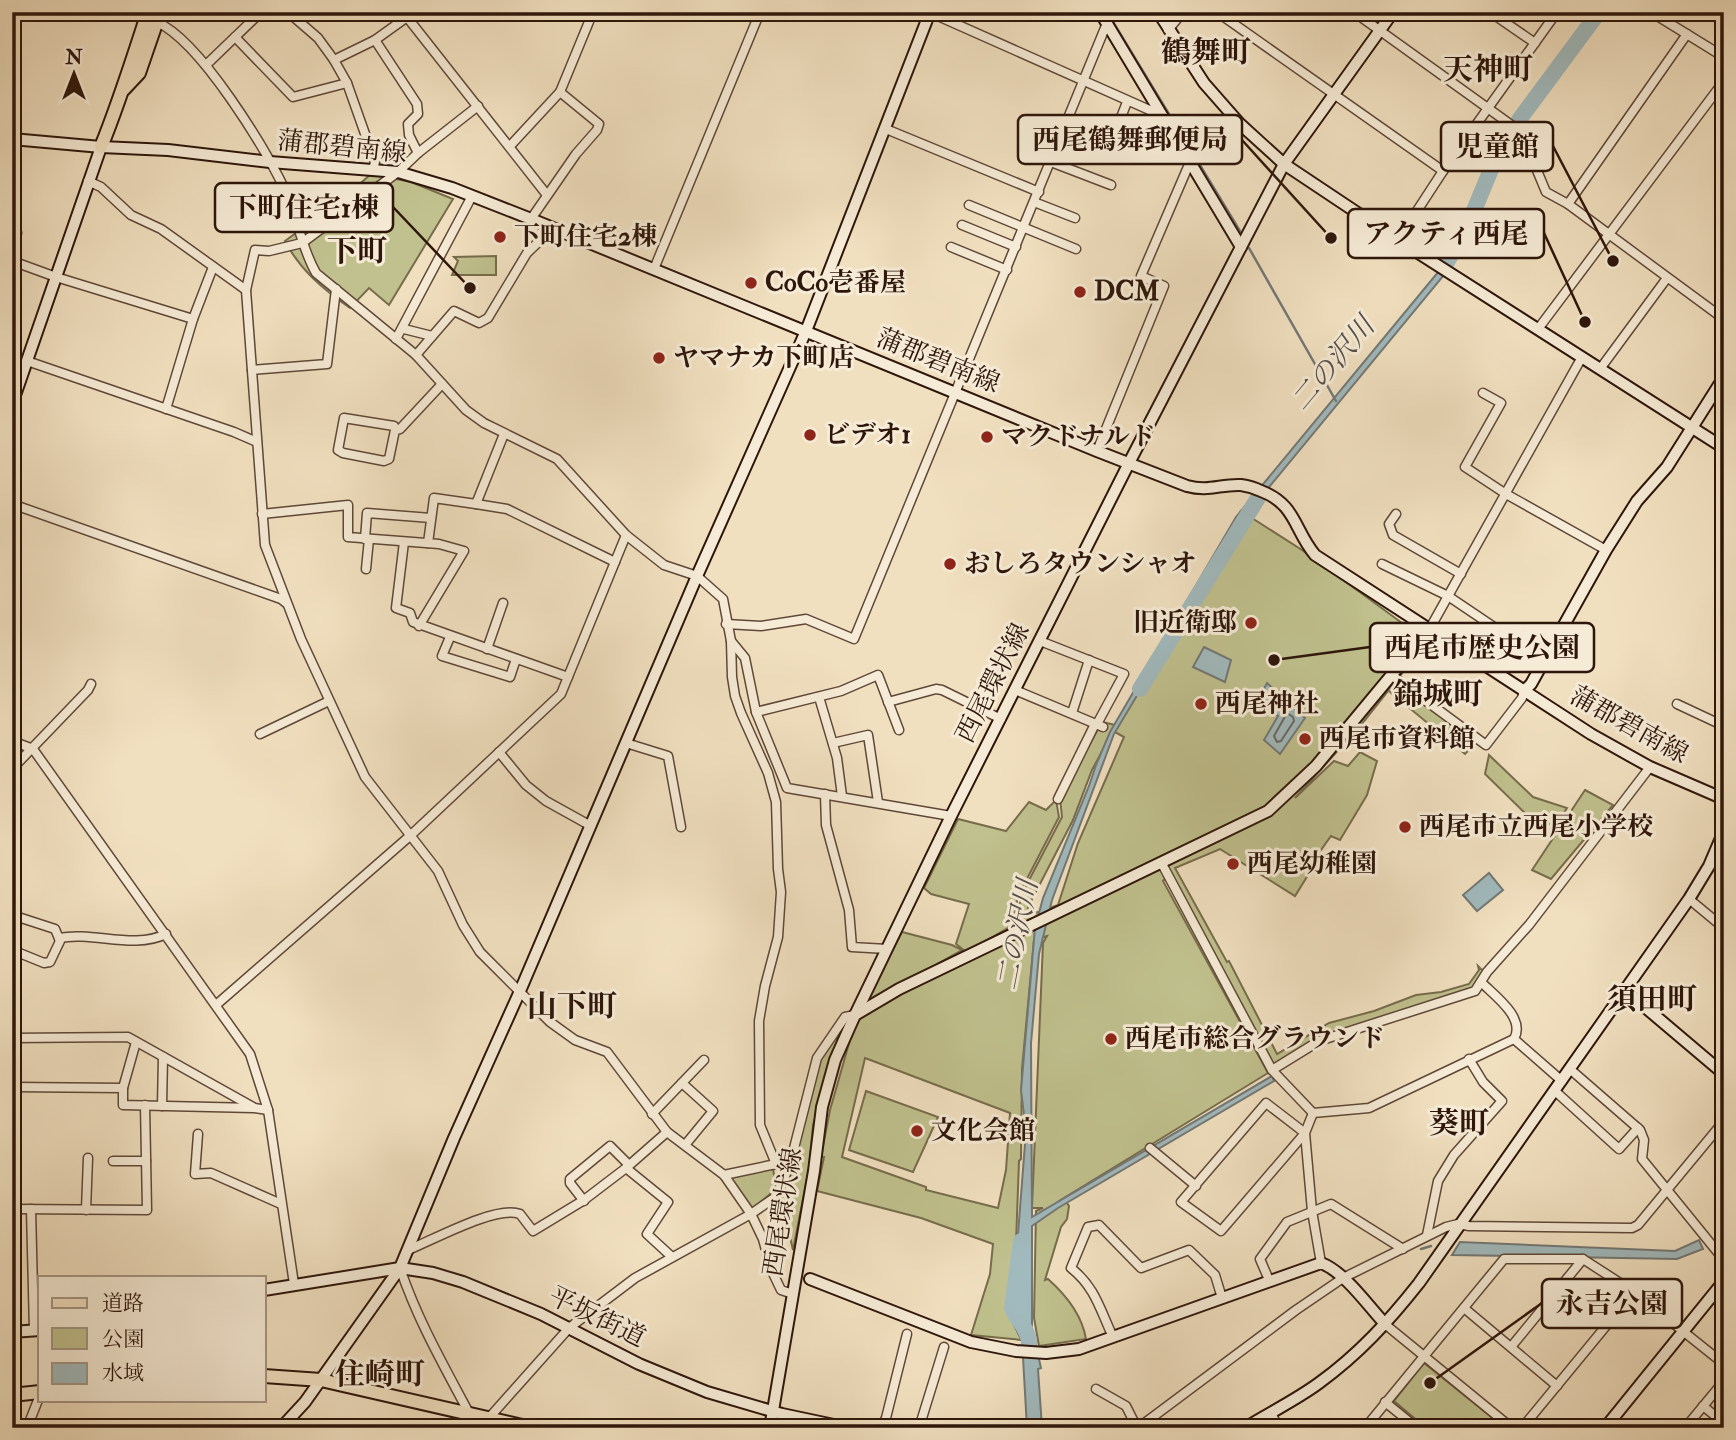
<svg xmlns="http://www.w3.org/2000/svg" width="1736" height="1440" font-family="'IM FELL Double Pica','Noto Serif JP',serif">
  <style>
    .green { fill: #c0c18e; stroke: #776c4c; stroke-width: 2; fill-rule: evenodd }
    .water { fill: #a1babe; stroke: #737876; stroke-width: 2 }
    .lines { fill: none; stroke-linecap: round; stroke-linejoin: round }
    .shore { stroke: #686864; stroke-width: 2 }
    .stream { stroke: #737876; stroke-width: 2.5 }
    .river { stroke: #a1babe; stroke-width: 16 }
    .street-casing { stroke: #5f4838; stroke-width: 11 }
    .secondary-casing { stroke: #2e160b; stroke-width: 14 }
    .primary-casing { stroke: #2e160b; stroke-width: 16 }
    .street { stroke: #f6ebd6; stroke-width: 8 }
    .secondary { stroke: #f6ebd6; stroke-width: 10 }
    .primary { stroke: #f1e0c0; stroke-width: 12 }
    .poi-dot { fill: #8f2418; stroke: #f6ebd6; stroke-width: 2.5 }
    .labels { text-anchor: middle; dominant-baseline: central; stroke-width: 6; stroke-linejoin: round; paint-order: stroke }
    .street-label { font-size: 26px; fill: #2e160b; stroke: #f6ebd6 }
    .poi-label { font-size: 26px; font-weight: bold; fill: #2e160b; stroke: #f6ebd6; text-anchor: start }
    .water-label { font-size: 28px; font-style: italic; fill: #564f4a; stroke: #f6ebd6 }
    .quarter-label { font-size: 30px; font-weight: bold; fill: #2e160b; stroke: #f6ebd6 }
    .leader { fill: none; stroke: #2e160b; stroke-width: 2.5 }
    .callout-dot { fill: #2e160b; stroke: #f6ebd6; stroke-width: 2.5 }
    .callout { fill: #f6ebd6; stroke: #2e160b; stroke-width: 2.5 }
    .callout-label { font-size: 28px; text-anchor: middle; font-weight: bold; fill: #2e160b }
  </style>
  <rect width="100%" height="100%" fill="#f1e0c0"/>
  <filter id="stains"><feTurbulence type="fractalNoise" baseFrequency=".00286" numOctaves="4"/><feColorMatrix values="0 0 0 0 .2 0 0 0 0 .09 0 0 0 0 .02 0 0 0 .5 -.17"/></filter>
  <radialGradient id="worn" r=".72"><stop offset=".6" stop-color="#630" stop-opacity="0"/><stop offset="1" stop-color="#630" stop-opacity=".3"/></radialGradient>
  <g class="green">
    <path d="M371 174 411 182 453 199 389 305 369 288 350 308C323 289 300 270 285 241L341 200Z"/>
    <polygon points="496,256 496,275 452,275 458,261 454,257"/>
    <path d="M1241 511 1302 550 1413 631 1433 640 1412 661 1361 725 1295 798 1334 761 1348 766 1360 752 1377 761 1367 795 1340 840 1331 836 1316 857 1318 859 1295 896 1220 849 1175 868 1227 962 1229 961 1277 1054 1329 1023 1374 1011 1416 995 1441 992 1469 984 1479 970 1478 966 1485 973 1472 990 1341 1033 1277 1065 1270 1064 1169 874 1163 881 1268 1073 1059 1201 1065 1200 1069 1206 1067 1219 1061 1227 1045 1280 1048 1279C1066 1295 1082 1315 1086 1339L1039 1346 1034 1318 1036 1211 1043 1208H1032L1043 943 1047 936 1034 940 1022 1069 1021 1159 1019 1161 1015 1270H1012L1006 1304 1022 1340 971 1335 990 1274 993 1244 921 1218 817 1191 824 1157H821L830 1110 856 1019 902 932 952 945 962 950 937 964 965 951 956 944 969 904 931 894 924 888 958 819 1006 831 1029 802 1046 810 1056 800 1059 817 1018 896 1013 925 975 947 1015 926 1018 908 1027 884 1062 817 1060 798 1102 722 1115 725 1113 729ZM1113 731 1124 737 1078 843 1058 905 1030 915 1028 907 1073 820 1092 770ZM865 1058 1010 1113 1006 1170 998 1208 926 1190V1187L842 1157Z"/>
    <polygon points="1396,685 1477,742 1465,754 1390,692"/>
    <polygon points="1489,755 1533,797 1567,808 1556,825 1533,821 1485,774"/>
    <polygon points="1585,790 1613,805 1551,879 1532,870"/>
    <polygon points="841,1026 813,1125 809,1168 793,1250 781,1199 783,1189 819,1060"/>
    <polygon points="866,1091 938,1117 913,1172 849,1150"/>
    <polygon points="773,1169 776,1186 769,1195 752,1209 729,1177"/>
    <polygon points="1424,1363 1505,1428 1426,1428 1394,1401"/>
  </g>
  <g class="water">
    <polygon points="1439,271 1444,275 1242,520 1114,734 1052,900 1039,954 1031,1043 1032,1217 1272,1076 1274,1081 1058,1208 1032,1226 1032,1328 1041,1368 1038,1369 1042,1428 1027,1428 1021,1322 1020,1337 1008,1313 1016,1260 1020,1275 1018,1234 1026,1131 1021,1090 1035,928 1043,898 1089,786 1096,765 1110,732 1236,517"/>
    <polygon points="1204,647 1231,660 1225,682 1193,667"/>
    <polygon points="1267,683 1305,718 1280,754 1264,740 1278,716 1258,700"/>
    <polygon points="1489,873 1503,890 1477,911 1463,895"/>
    <polygon points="1699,1240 1703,1249 1677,1259 1452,1255 1460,1242 1675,1251"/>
  </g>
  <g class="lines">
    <polygon class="shore" points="1287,713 1293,717 1294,721 1281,741 1277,742 1274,736"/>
    <g class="stream">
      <polyline points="1107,12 1243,236"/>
      <polyline points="1249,248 1336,401"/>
      <polyline points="1421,1249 1431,1246"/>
    </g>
    <g class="river">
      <polyline points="1519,120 1599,12"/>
      <polyline points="1447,262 1468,225 1497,155 1512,130"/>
      <polyline points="1140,689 1258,498"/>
      <path d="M1021 1241 1012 1308C1016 1320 1028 1327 1029 1342"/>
    </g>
    <defs>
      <g id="street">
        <polyline points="288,12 318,38 334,60 347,83 375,162 373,170"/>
        <polyline points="403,12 547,195"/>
        <polyline points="929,12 1163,116"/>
        <polyline points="1217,12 1443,171"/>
        <polyline points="1354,12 1521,132 1546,192 1568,204 1724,319"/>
        <polyline points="1490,12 1535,43"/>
        <polyline points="1651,12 1724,57"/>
        <path d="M157 22C201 42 265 148 286 192 298 219 301 247 316 273L416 355 466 410 484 423 557 459 626 535 664 565 697 576 723 599 731 641 732 677 735 696 741 713 768 773 776 802 778 869 781 892 778 937 765 986 759 1021 760 1125 776 1164 791 1160"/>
        <polyline points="1168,30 1183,12"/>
        <polyline points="235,37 293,97 347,83"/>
        <polyline points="375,40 417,104 418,114 408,124 409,135 418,153"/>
        <polyline points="334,60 375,40 414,12"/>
        <polyline points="206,65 261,12"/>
        <polyline points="478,106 418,153 398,172 302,243 269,251 255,250 246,290 265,545 301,639 365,777 438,871 463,925 480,952 550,1022 575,1040 607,1052 667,1132 724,1175 751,1214 763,1239 771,1269 781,1290 793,1294"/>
        <polyline points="886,129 1039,192"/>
        <polyline points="510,146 560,92 593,12"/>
        <polyline points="1109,148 1127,102"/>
        <polyline points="1051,162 1111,185"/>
        <polyline points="88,181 101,187 131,215 161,229 246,290"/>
        <polyline points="1034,202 1075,218"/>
        <polyline points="1568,204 1687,34"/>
        <polyline points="969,205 1076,249"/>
        <polyline points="12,209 17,233 12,253"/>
        <polyline points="531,219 576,154 597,130 599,124 560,92"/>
        <polyline points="962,225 1016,247"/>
        <polyline points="1398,240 1443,171 1557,12"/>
        <polyline points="951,247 1007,270"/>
        <polyline points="12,261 56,277 193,319"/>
        <polyline points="654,269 760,12"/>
        <polyline points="404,329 432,336"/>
        <polyline points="1538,329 1724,81"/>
        <polyline points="396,339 472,196"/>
        <polyline points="416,355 454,311 479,323 488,318 527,253 552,229"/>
        <polyline points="27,361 234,432 257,442"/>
        <polyline points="1600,369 1667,278"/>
        <polyline points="252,370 327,364 336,289"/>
        <polyline points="1483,393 1501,403 1465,467 1506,494 1606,550"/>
        <polyline points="166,409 193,319 213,267"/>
        <polyline points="396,430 394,426 344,418 338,450 343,453 384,461 389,459 395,430 400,429 442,384"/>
        <polyline points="1097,451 1164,286 1141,276 1190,162"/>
        <polyline points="12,504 281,599 286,603"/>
        <polyline points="476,504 507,509 615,562"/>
        <polyline points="262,514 348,505 348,537 439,544 464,551 419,626"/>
        <polyline points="1396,514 1389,524 1393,535 1461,574"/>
        <polyline points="1724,536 1724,546"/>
        <polyline points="365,539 367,513 431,518"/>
        <polyline points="404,542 396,608 410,613 413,622 568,677"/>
        <polyline points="428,543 434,498 476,504 504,434"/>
        <polyline points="1382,564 1448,596 1494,627 1542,664"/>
        <polyline points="366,569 369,539"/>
        <polyline points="726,624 761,626 806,619 854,639 1107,23"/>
        <polyline points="1429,630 1582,357"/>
        <polyline points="450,637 442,656 510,677 516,659"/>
        <polyline points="731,641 745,658 756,712 787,788 951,816"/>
        <polyline points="1040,641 1124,674 1097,724"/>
        <polyline points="487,649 503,603"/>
        <polyline points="1391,675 1486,745 1522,698 1524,691"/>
        <polyline points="1015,690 1103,727"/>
        <polyline points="819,697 837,758 842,796"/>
        <polyline points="888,702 936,689 942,690 1001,719"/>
        <polyline points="1677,704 1724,726"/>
        <polyline points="756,712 841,691 878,675 899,730"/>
        <polyline points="1072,713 1089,660"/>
        <polyline points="260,734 329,701"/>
        <polyline points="12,741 33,749 250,1054 268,1110 294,1284"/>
        <polyline points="626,743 668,756 681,827"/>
        <polyline points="833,743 868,735 878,802"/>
        <polyline points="499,752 526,785 546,801 591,826"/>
        <polyline points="12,769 88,690 91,684"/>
        <polyline points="825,794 826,825 849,910 852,947 887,949"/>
        <polyline points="1058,799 1095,724"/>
        <polyline points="1161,862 1272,1070 1313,1113"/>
        <polyline points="1689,899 1724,928"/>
        <polyline points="12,915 55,929 60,941 50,962 44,963 12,950"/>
        <path d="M59 938C94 931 133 950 166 934"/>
        <polyline points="216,1005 411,835 561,694 626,535"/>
        <polyline points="12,1038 128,1037 253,1107"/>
        <polyline points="1514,1039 1562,1081"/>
        <polyline points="1272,1070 1319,1041 1475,991 1487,972 1529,925 1650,767"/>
        <polyline points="1571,1070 1640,1130 1644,1140 1642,1159 1724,1260"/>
        <polyline points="682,1083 713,1111 685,1145"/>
        <polyline points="12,1087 123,1088 123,1105 254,1108 268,1110"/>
        <polyline points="123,1088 136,1042"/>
        <polyline points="1555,1091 1619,1149 1638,1128"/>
        <polyline points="162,1106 163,1057"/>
        <polyline points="1313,1113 1305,1133 1221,1231 1181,1202 1266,1103 1305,1133 1312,1211 1321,1263"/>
        <path d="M1313 1113 1369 1108 1514 1039C1526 1018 1495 996 1481 982"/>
        <polyline points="652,1114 704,1060"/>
        <polyline points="198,1134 195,1174 211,1173 281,1204"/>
        <polyline points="1150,1148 1196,1186"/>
        <polyline points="113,1161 146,1161"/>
        <polyline points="626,1168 668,1202 647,1234 672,1257"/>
        <polyline points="724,1175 776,1164"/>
        <polyline points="584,1201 570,1183 570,1179 610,1146 629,1165"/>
        <polyline points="12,1209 147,1210 145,1105"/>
        <polyline points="31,1209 34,1331"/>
        <polyline points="86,1210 88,1158"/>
        <polyline points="1427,1235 1438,1181 1454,1155 1502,1101 1483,1082 1469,1059"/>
        <path d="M408 1250C433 1240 496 1205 520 1214L533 1231 584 1200 626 1168 667 1132"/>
        <path d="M400 1268C417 1319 444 1366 469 1413"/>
        <polyline points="1269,1280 1260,1259 1287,1222 1331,1204 1403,1249"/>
        <polyline points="1464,1308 1557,1386"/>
        <polyline points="1386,1325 1512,1428"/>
        <path d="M1113 1337C1100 1310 1096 1288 1071 1268L1088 1227 1099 1225 1141 1268 1189 1250 1215 1275 1222 1298"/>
        <polyline points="1511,1347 1583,1259"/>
        <polyline points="1096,1389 1126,1406 1137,1428"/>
        <polyline points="1385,1402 1417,1428"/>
        <polyline points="1703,1406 1724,1423"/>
        <polyline points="1271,1412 1278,1428"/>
        <polyline points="27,1428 40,1395"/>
        <polyline points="480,1428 569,1328 635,1278 751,1214 774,1198 783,1182 791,1160 817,1058 845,1017 855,1015"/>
        <polyline points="881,1428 886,1418 907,1334"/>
        <polyline points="919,1428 944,1347"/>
        <polyline points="1138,1428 1296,1310 1343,1278 1446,1227 1458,1224 1469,1226 1632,1228 1638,1225 1724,1121"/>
        <polyline points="1365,1428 1504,1259 1583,1259 1634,1292 1724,1364"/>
        <polyline points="1522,1428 1634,1292"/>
        <polyline points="1685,1428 1724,1381"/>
      </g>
      <g id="secondary">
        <polyline points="1100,12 1241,247"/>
        <polyline points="1158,12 1204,83 1240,124 1284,164 1398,240 1724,448"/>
        <path d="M12 139 101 147 168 150 270 162 398 172 452 188 531 219 1097 451 1187 486C1209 492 1220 484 1241 485 1248 486 1255 488 1261 491 1296 504 1294 530 1315 555L1591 734 1650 767 1724 799"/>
        <polyline points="12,404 101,147"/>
        <polyline points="1524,691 1531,684 1606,550 1637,501 1667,467 1724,377"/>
        <polyline points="1626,991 1724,1074"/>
        <polyline points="855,1015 899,989 1268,811 1316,766 1429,630"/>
        <path d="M810 1279 971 1342 1016 1351 1046 1353 1079 1349 1321 1263C1345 1272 1368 1306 1386 1325"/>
        <polyline points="264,1290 400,1268 433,1273 463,1282 541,1314 639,1364 707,1392 782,1414 848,1428"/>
        <polyline points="12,1332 40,1330"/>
        <polyline points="281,1428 305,1402 400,1268 454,1138 520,991 697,576 806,331 930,12"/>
        <polyline points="770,1428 814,1171 822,1107 835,1060 855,1015 951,816 1129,463 1284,164 1393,12"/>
        <path d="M1245 1428C1269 1413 1296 1400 1319 1383 1359 1354 1389 1321 1419 1283L1689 899 1709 866 1724 831"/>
        <polyline points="1605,1428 1724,1281"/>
      </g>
      <g id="primary">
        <polyline points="124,89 139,73 160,12"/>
        <path d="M101 147C119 103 133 58 148 12"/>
        <polyline points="264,1376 321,1380 531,1428"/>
        <polyline points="12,1395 40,1392"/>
      </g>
    </defs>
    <use href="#street" class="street-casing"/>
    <use href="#secondary" class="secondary-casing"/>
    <use href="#primary" class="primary-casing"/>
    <use href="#street" class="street"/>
    <use href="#secondary" class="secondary"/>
    <use href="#primary" class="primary"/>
  </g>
  <g class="poi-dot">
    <circle cx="500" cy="237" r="7"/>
    <circle cx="751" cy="283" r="7"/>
    <circle cx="1080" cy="292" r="7"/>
    <circle cx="659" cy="358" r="7"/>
    <circle cx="810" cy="435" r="7"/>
    <circle cx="987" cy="437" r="7"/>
    <circle cx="950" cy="564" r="7"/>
    <circle cx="1251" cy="623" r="7"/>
    <circle cx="1201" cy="704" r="7"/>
    <circle cx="1305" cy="739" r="7"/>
    <circle cx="1405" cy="827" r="7"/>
    <circle cx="1233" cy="864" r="7"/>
    <circle cx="1111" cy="1039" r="7"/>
    <circle cx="917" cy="1131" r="7"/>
  </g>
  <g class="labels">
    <g class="street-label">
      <text transform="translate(342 147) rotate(6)">蒲郡碧南線</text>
      <text transform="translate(938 361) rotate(22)">蒲郡碧南線</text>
      <text transform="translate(993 683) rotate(-63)">西尾環状線</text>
      <text transform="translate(1629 725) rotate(29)">蒲郡碧南線</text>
      <text transform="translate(783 1212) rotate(-81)">西尾環状線</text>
      <text transform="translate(597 1317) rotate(26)">平坂街道</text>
    </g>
    <g class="poi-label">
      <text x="514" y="237">下町住宅2棟</text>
      <text x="765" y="283">CoCo壱番屋</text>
      <text x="1094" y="292">DCM</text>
      <text x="673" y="358">ヤマナカ下町店</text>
      <text x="824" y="435">ビデオ1</text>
      <text x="1001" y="437">マクドナルド</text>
      <text x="964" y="564">おしろタウンシャオ</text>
      <text x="1237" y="623" text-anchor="end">旧近衛邸</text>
      <text x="1215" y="704">西尾神社</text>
      <text x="1319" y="739">西尾市資料館</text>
      <text x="1419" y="827">西尾市立西尾小学校</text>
      <text x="1247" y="864">西尾幼稚園</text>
      <text x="1125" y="1039">西尾市総合グラウンド</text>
      <text x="931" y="1131">文化会館</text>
    </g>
    <g class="water-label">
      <text transform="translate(1333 364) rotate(-50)">二の沢川</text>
      <text transform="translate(1018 935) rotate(-79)">二の沢川</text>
    </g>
    <g class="quarter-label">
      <text x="1206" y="52">鶴舞町</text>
      <text x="1488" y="69">天神町</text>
      <text x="357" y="251">下町</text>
      <text x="1438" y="694">錦城町</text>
      <text x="1652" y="999">須田町</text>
      <text x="572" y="1006">山下町</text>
      <text x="1459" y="1123">葵町</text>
      <text x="380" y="1374">住崎町</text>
    </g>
  </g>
  <path class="leader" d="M1331 238L1242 140M1613 261L1553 146M470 288L393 207M1585 322L1544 233M1274 660L1370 647M1430 1383L1542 1303"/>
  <g class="callout-dot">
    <circle cx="1331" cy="238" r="7"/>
    <circle cx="1613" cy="261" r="7"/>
    <circle cx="470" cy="288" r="7"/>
    <circle cx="1585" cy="322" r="7"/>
    <circle cx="1274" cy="660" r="7"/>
    <circle cx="1430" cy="1383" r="7"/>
  </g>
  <g class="callout">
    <rect x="1018" y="115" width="224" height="49" rx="7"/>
    <rect x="1441" y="122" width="112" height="49" rx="7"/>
    <rect x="215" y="183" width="178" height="49" rx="7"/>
    <rect x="1348" y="209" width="196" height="49" rx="7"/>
    <rect x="1370" y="623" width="224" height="49" rx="7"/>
    <rect x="1542" y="1279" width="140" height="49" rx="7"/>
  </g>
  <g class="callout-label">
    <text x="1130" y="149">西尾鶴舞郵便局</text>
    <text x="1497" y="156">児童館</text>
    <text x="304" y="217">下町住宅1棟</text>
    <text x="1446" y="243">アクティ西尾</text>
    <text x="1482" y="657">西尾市歴史公園</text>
    <text x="1612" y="1313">永吉公園</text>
  </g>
  <rect width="1736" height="1440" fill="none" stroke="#f1e0c0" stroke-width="42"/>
  <rect x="14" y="14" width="1708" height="1412" fill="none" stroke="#2e160b" stroke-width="3.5"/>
  <rect x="21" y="21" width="1694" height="1398" fill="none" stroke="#2e160b" stroke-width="2"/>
  <rect x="38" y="1276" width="228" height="126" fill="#f6ebd6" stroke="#a69685" stroke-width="2"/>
  <rect x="52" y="1298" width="35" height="10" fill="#f1e0c0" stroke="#a69685" stroke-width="2"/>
  <text x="102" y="1310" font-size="21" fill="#2e160b">道路</text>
  <rect x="52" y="1328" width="35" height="21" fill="#c0c18e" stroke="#a69685" stroke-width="2"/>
  <text x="102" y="1346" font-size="21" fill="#2e160b">公園</text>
  <rect x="52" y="1363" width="35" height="21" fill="#a1babe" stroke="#a69685" stroke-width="2"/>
  <text x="102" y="1380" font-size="21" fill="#2e160b">水域</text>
  <g transform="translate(74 74)" stroke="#f6ebd6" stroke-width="5" paint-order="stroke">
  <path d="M0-5L12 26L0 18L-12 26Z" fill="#2e160b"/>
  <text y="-10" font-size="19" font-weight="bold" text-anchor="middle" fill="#2e160b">N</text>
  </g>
  <rect width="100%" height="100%" filter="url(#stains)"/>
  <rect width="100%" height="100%" fill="url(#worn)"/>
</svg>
